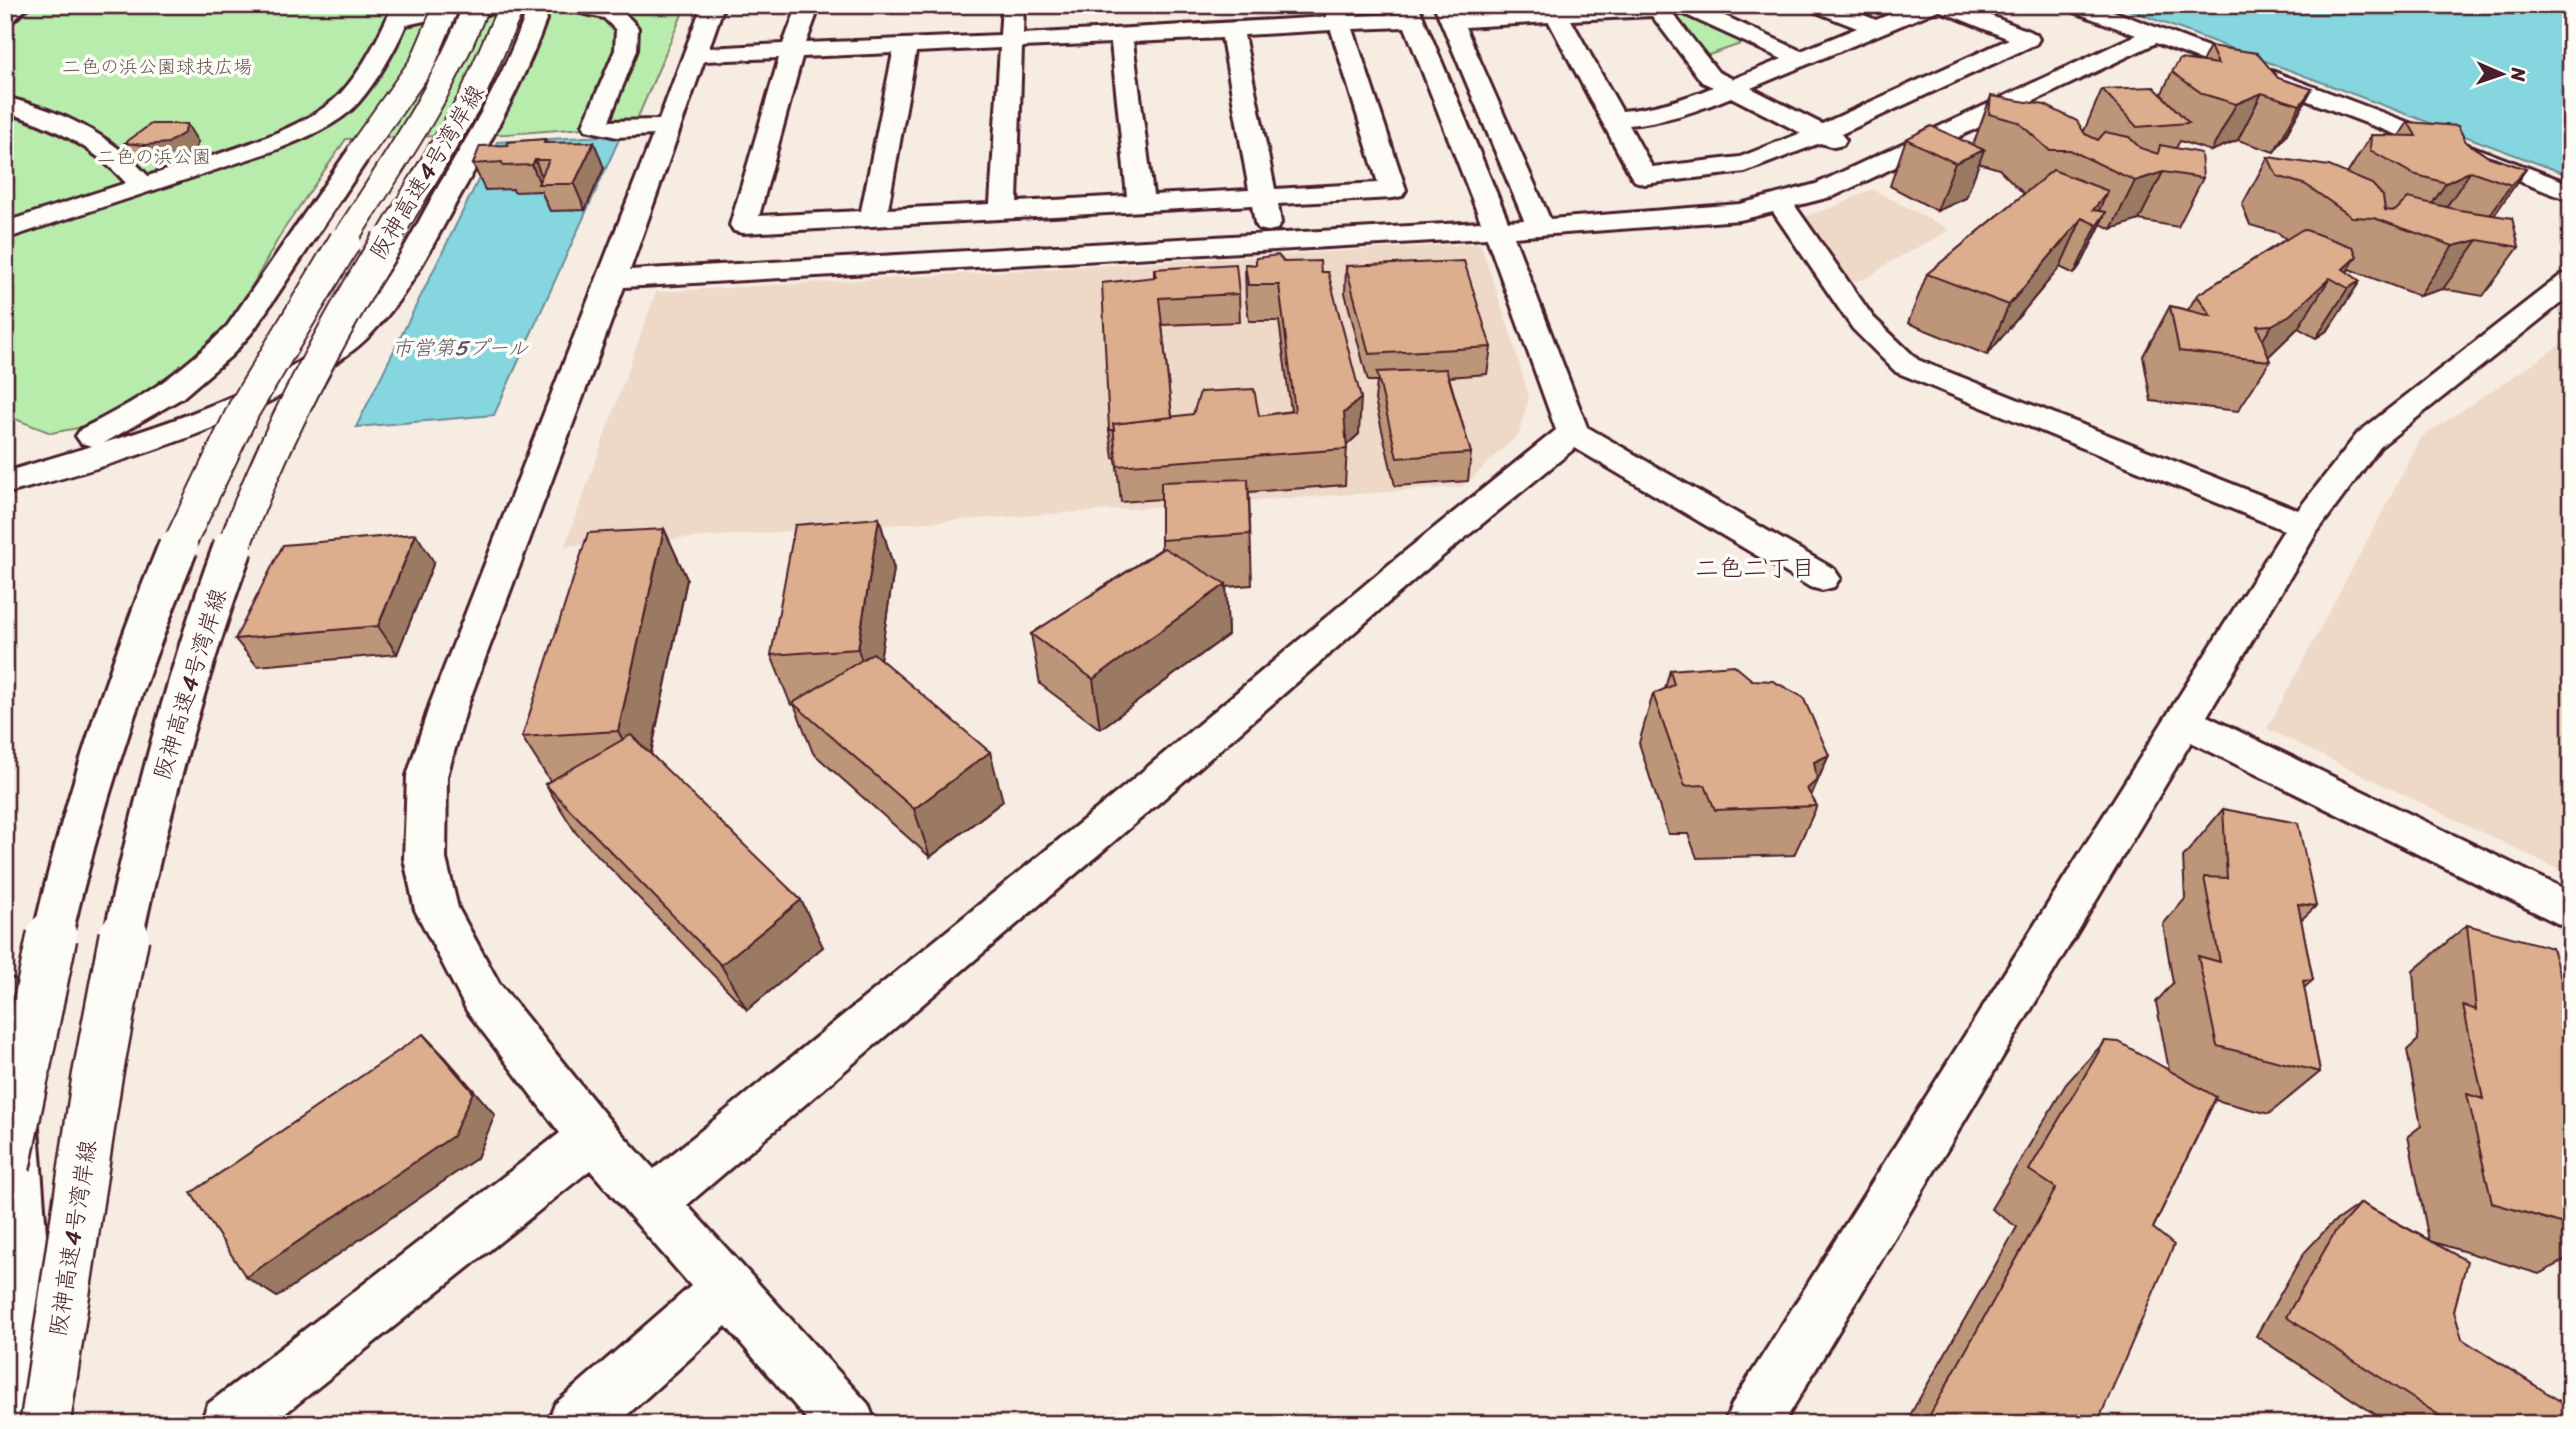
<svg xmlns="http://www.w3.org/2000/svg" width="2576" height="1429" font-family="Sriracha,'Klee One',sans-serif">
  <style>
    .built { fill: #eed9c8 }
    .green { fill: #b7ecad; stroke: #80866c; stroke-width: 2 }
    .water { fill: #85d6de; stroke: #6d8d96; stroke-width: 2 }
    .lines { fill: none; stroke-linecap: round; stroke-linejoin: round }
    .minor-casing { stroke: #4a1f2b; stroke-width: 6 }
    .major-casing { stroke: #4a1f2b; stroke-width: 6 }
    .highway-casing { stroke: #4a1f2b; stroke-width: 6 }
    .minor { fill: #fdfcf7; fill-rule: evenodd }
    .major { fill: #fdfcf7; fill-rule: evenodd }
    .highway { fill: #fdfcf7; fill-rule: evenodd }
    .highway-bridge-far3-casing { stroke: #4a1f2b; stroke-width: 28; stroke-linecap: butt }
    .highway-bridge-far2-casing { stroke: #4a1f2b; stroke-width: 35; stroke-linecap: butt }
    .highway-bridge-far1-casing { stroke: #4a1f2b; stroke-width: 44; stroke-linecap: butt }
    .highway-bridge-casing { stroke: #4a1f2b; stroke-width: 54; stroke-linecap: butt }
    .highway-bridge-far3 { stroke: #fdfcf7; stroke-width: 24 }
    .highway-bridge-far2 { stroke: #fdfcf7; stroke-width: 31 }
    .highway-bridge-far1 { stroke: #fdfcf7; stroke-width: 38 }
    .highway-bridge { stroke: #fdfcf7; stroke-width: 49 }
    .wall { fill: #bd9679; stroke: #4a1f2b; stroke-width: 2 }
    .shaded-wall { fill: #9a7a63; stroke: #4a1f2b; stroke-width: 2 }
    .building { fill: #dcae8d; stroke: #4a1f2b; stroke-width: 2 }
    .labels { text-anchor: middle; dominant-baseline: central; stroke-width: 7; stroke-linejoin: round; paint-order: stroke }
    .far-park-label { font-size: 19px; fill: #65524c; stroke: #fdfcf7 }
    .far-water-label { font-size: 21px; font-style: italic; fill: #5c5661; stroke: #fdfcf7 }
    .street-label { font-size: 23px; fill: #4a1f2b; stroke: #fdfcf7 }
    .neighbourhood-label { font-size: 24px; fill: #4a1f2b; stroke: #fdfcf7 }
  </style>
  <rect width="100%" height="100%" fill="#f6ece2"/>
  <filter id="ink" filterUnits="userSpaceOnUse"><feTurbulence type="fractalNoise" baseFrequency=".0143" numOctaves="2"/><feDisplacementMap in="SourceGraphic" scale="14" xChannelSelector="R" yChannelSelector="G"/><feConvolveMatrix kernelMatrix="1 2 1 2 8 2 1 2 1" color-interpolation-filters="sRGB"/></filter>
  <g filter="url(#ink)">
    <g class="built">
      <polygon points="1872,189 1950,230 1885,265 1868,278 1846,283 1806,216 1839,205"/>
      <polygon points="1480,243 1511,335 1529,397 1519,434 1462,487 565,546 656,292"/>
      <polygon points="2571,338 2571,875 2267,729 2422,437"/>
    </g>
    <g class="green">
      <polygon points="5,5 686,5 635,124 507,134 346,139 282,232 230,326 180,376 89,426 51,433 15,419 5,386"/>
      <polygon points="1672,13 1687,13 1746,42 1706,56"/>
    </g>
    <g class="water">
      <polygon points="2116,5 2571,5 2571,176"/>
      <polygon points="621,135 494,415 356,427 497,142"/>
    </g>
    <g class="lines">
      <defs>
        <g id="minor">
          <polygon points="5,5 30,5 13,21 5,22"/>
          <path d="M393 5H415L413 10 442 5H528L525 10 517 11 429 20 406 25C394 52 377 81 358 103 338 126 300 140 273 151L5 239V222L126 183C93 146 52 126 5 112V97C61 111 109 133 148 176 199 159 305 133 341 93 364 68 379 36 393 5Z"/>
          <path d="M564 5C595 5 618 0 638 28L637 50 609 121 659 120 702 5H724L709 48 783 44 798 5H820L806 43 1000 35 1002 5H1024L1023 34 1327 17 1323 5H1345L1349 16 1400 14 1396 5H1418L1508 221 1524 220 1434 5H1456L1460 14 1542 9 1540 5H1562L1563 8 1701 5 1801 51 1857 28 1811 10 1808 5H1839L1876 20 1912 5H1964L2036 34 2039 39 2036 44 1841 134 1846 140 1843 145 1834 147 1820 143 1745 172 1644 184 1635 181 1631 176 1549 22 1465 27 1550 219 1740 204 1816 184 2136 35 2069 10 2066 5H2097L2571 184V201L2156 43 1834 196 1795 206 1873 317 1918 360 2298 510 2358 433 2561 275 2571 273V295L2380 447 2317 532 2207 716 2571 892V930L2191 742 1783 1424H1724L1732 1404 2284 530 1896 372 1853 329 1773 212 1740 220 1514 237 1587 427 1834 569 1840 578 1834 587 1822 590 1810 587 1575 448 1422 573 1153 808 687 1205 868 1404 876 1424H811L726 1326 617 1424H547L555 1404 691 1286 590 1170 272 1424H200L208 1404 560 1133 467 1011 415 910 404 859 407 776 430 704 653 135 617 137 586 130 583 125 615 50 616 30 604 18 567 10ZM1938 10 2009 39 1822 124 1751 88ZM1673 14H1684L1782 59 1733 79 1718 72ZM1652 16 1702 82 1713 87C1682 100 1654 108 1622 111L1571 20ZM1405 27 1481 222 630 270 704 61 779 58 730 225 734 231 743 233 1252 205 1255 223 1259 229 1268 231 1277 229 1281 223 1278 204 1393 198 1402 196 1406 190 1353 29ZM1331 30 1378 183 1275 189 1244 35ZM1222 38 1249 190 1153 195 1133 42ZM1111 43 1127 196 1017 202 1022 47ZM1000 48 990 204 888 209 916 52ZM893 53 861 211 759 216 802 57ZM1731 97 1801 133 1740 157 1652 167 1629 125C1665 122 1698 111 1731 97ZM1487 238 1556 430 1398 557 1125 786 654 1169 610 1121 499 983 458 908 446 859 447 776 468 704 624 287Z"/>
        </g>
        <polygon id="major" points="5,977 21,983 28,997 60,1418 57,1424 7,1424 5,1420"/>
        <path id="highway" d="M529 5H551C530 70 498 128 465 187 436 237 412 292 371 334 355 351 335 363 316 375 222 434 111 465 5 494V472L102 443 92 446 81 443 76 436 81 429C137 402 185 371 228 325L351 146 360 143 369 146 373 151 253 331 232 355 182 398 104 443C180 420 298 378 353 319 390 280 413 231 439 185 474 127 507 70 529 5Z"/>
      </defs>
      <use href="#minor" class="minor-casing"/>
      <use href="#major" class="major-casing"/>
      <use href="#highway" class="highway-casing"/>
      <use href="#minor" class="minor"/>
      <use href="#major" class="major"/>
      <use href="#highway" class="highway"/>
      <defs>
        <g id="highway-bridge-far3">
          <polyline points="360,151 422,64 447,5"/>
          <path d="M343 242C392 165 444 91 476 5"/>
          <polyline points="386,242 470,101 512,5"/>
        </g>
        <g id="highway-bridge-far2">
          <polyline points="177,549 244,409 345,241"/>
          <path d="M233 549C272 441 327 339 387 241"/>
        </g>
        <g id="highway-bridge-far1">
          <path d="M52 937C83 803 125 674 178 547"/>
          <path d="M123 937C152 804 186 675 233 547"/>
        </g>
        <g id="highway-bridge">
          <polyline points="5,1166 52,936"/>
          <polyline points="45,1424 97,1078 124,936"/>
        </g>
      </defs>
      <use href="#highway-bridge-far3" class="highway-bridge-far3-casing"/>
      <use href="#highway-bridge-far2" class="highway-bridge-far2-casing"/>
      <use href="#highway-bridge-far1" class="highway-bridge-far1-casing"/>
      <use href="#highway-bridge" class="highway-bridge-casing"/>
      <use href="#highway-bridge-far3" class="highway-bridge-far3"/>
      <use href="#highway-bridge-far2" class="highway-bridge-far2"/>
      <use href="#highway-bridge-far1" class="highway-bridge-far1"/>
      <use href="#highway-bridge" class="highway-bridge"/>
    </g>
    <g class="wall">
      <polygon points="2210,46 2278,78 2312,89 2286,135 2274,152 2238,140 2211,151 2180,141 2176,148 2203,178 2178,227 2139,220 2111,229 2101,224 2083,261 2074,274 2060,267 1987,355 1908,323 1927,274 2024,194 1999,169 1979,163 1966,198 1937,211 1890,186 1906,139 1973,145 1991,96 2084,131 2102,89 2161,95 2172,72 2202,62"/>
      <polygon points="2408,122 2466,142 2487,156 2526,169 2494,215 2519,247 2483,296 2443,289 2419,296 2349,269 2347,272 2360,281 2328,330 2316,338 2298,328 2268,357 2270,361 2238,411 2151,401 2143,356 2170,306 2188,310 2197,295 2286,239 2278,233 2250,225 2242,205 2268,157 2347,174 2371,135 2399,136"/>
      <polygon points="545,139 547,143 604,168 585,210 550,211 541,191 514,192 513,189 485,190 473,164 508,145"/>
      <polygon points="198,142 195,150 179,161 157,163 137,161 125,143"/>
      <polygon points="1284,262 1321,272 1359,434 1347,445 1345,485 1249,492 1252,585 1226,587 1228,635 1100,729 1040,684 1031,634 1161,549 1161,499 1121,502 1116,458 1113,458 1109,430 1154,277 1154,269 1239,294 1240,322 1162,325 1172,417 1259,416 1291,411 1279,321 1249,321 1246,300 1245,264 1256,265"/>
      <polygon points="1346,266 1491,347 1487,374 1449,377 1471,453 1468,481 1395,486 1375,400 1377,381 1368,381 1345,293"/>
      <polygon points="879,518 894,569 880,659 1003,801 930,857 813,753 794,704 791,705 771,655"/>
      <polygon points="664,529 687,579 651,754 823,947 747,1010 576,833 545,784 550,781 522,737"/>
      <polygon points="434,562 397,654 257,666 235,639"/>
      <polygon points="1670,670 1829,755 1811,796 1817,806 1794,855 1697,858 1688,834 1668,834 1639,743 1653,694 1665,689"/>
      <polygon points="2223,809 2316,906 2301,920 2313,980 2304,988 2320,1072 2269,1114 2215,1100 2153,1228 2097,1424 1905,1424 2017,1227 1991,1209 2066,1084 2105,1041 2169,1070 2156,1002 2173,983 2163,924 2185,899 2183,857"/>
      <polygon points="2467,925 2571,1014 2571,1040 2567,1043 2571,1059 2571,1257 2539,1274 2433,1242 2462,1339 2571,1424 2390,1424 2256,1336 2304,1253 2330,1225 2361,1203 2429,1240 2408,1136 2421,1126 2407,1050 2418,1040 2413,971"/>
    </g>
    <g class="shaded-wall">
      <polygon points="2312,89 2286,135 2274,152 2300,105"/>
      <polygon points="2262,93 2238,140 2211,151 2236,104"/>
      <polygon points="187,124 198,142 195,150 179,161 157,163 145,145"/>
      <polygon points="594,142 604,168 585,210 574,184"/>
      <polygon points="1984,150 1966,198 1937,211 1955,163"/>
      <polygon points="535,160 545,184 540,184 532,165"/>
      <polygon points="2526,169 2493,217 2477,233 2511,185"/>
      <polygon points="2471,171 2438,219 2414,231 2446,183"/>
      <polygon points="2163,172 2139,220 2111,229 2135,181"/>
      <polygon points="2108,191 2093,223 2093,210"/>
      <polygon points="2106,212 2083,261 2074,274 2097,225"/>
      <polygon points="2082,218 2060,267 1987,355 2009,305"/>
      <polygon points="2478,240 2443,289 2419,296 2453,246"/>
      <polygon points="2357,256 2339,284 2343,269"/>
      <polygon points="2330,278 2298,328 2265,360 2251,359 2272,325"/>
      <polygon points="2360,281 2328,330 2316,338 2348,288"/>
      <polygon points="1361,398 1359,434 1342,449 1344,413"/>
      <polygon points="879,518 894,569 874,699 858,649"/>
      <polygon points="664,529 687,579 645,781 618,731"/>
      <polygon points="416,534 434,562 397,654 378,626"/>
      <polygon points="1226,584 1228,635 1100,729 1093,679"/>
      <polygon points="990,752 1003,801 930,857 914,809"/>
      <polygon points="1829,755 1807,804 1794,807 1814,762"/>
      <polygon points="801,900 823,947 747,1010 721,965"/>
      <polygon points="423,1034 446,1058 495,1115 477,1158 277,1297 246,1277"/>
    </g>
    <g class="building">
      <polygon points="2210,46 2257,53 2278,78 2312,89 2300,105 2262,93 2236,104 2203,94 2172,72 2180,59 2218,64"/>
      <polygon points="2154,87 2189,123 2137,127 2102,89"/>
      <polygon points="1991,96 2045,105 2077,121 2085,134 2098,140 2105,132 2129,137 2140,148 2158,154 2160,145 2201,153 2203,178 2163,172 2135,181 2070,150 2049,150 2018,122 1989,114"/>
      <polygon points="2408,122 2458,126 2466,142 2487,156 2526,169 2511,185 2471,171 2446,183 2413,174 2370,150 2371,135 2416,136"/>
      <polygon points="151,124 187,124 184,133 168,143 145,145 125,143"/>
      <polygon points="1931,126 1984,150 1955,163 1906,139"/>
      <polygon points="545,139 544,143 594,142 574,184 538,184 549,160 535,160 532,165 503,166 502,162 473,164 480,146 508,145 507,142"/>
      <polygon points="2268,157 2329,166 2372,184 2383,196 2385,210 2395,211 2408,198 2459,210 2512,218 2519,247 2478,240 2453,246 2374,218 2352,217 2306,185 2277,176"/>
      <polygon points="2053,170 2108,191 2093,210 2106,212 2097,225 2082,218 2009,305 1927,274"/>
      <polygon points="2303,229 2353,247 2357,256 2343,269 2360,281 2348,288 2330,278 2290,315 2272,325 2257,326 2270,361 2179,351 2170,306 2211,316 2197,295"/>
      <polygon points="1278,255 1284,262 1320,261 1321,272 1328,272 1361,398 1344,413 1347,449 1117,466 1113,424 1193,414 1200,392 1254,389 1259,416 1295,411 1279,285 1248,285 1245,264 1256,265 1256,258"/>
      <polygon points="1464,261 1491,347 1369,354 1346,266"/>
      <polygon points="1236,264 1239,294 1159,298 1172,417 1113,424 1114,430 1109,430 1102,283 1156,277 1154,269"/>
      <polygon points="1446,369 1471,453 1397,458 1377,372"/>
      <polygon points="1248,479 1250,534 1161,540 1161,482"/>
      <polygon points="879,518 858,649 771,655 795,525"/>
      <polygon points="664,529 618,731 522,737 588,533"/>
      <polygon points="416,534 378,626 235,639 283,545"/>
      <polygon points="1164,548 1226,584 1093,679 1031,634"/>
      <polygon points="873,653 990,752 914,809 793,703"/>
      <polygon points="1734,665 1752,680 1773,681 1803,697 1829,755 1814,762 1817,780 1807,789 1817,806 1715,810 1705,785 1685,786 1653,694 1674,685 1670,670"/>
      <polygon points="631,735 801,900 721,965 545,784"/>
      <polygon points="2223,809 2298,823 2316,906 2298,904 2313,980 2303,981 2320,1072 2217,1046 2198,956 2220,962 2204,877 2227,878"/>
      <polygon points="2467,925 2552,948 2571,1014 2571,1033 2563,1030 2571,1059 2571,1226 2492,1203 2467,1094 2483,1099 2463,1005 2476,1010"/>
      <polygon points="423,1034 473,1092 453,1136 246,1277 191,1193"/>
      <polygon points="2105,1041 2119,1042 2216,1097 2153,1228 2174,1245 2097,1424 1931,1424 1927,1420 2056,1188 2029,1170"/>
      <polygon points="2361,1203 2467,1261 2454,1311 2462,1339 2571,1408 2571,1424 2453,1424 2286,1317 2335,1232"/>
    </g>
  </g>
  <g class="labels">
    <g class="far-park-label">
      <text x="157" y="66">二色の浜公園球技広場</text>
      <text x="154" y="156">二色の浜公園</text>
    </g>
    <g class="far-water-label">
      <text x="460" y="348">市営第5プール</text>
    </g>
    <g class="street-label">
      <text transform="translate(427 172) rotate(-59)">阪神高速4号湾岸線</text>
      <text transform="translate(190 684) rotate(-73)">阪神高速4号湾岸線</text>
      <text transform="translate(73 1238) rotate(-81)">阪神高速4号湾岸線</text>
    </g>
    <g class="neighbourhood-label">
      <text x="1755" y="568">二色二丁目</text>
    </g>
  </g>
  <rect width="2576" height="1429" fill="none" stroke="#fdfcf7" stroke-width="28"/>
  <rect x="14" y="14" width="2548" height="1401" fill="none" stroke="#4a1f2b" stroke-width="2.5" filter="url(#ink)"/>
  <g transform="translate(2502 74) rotate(92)" stroke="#fdfcf7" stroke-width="5" paint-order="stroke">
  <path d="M0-5L12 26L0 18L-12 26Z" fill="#4a1f2b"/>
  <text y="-10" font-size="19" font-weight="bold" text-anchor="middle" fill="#4a1f2b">N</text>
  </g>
</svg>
